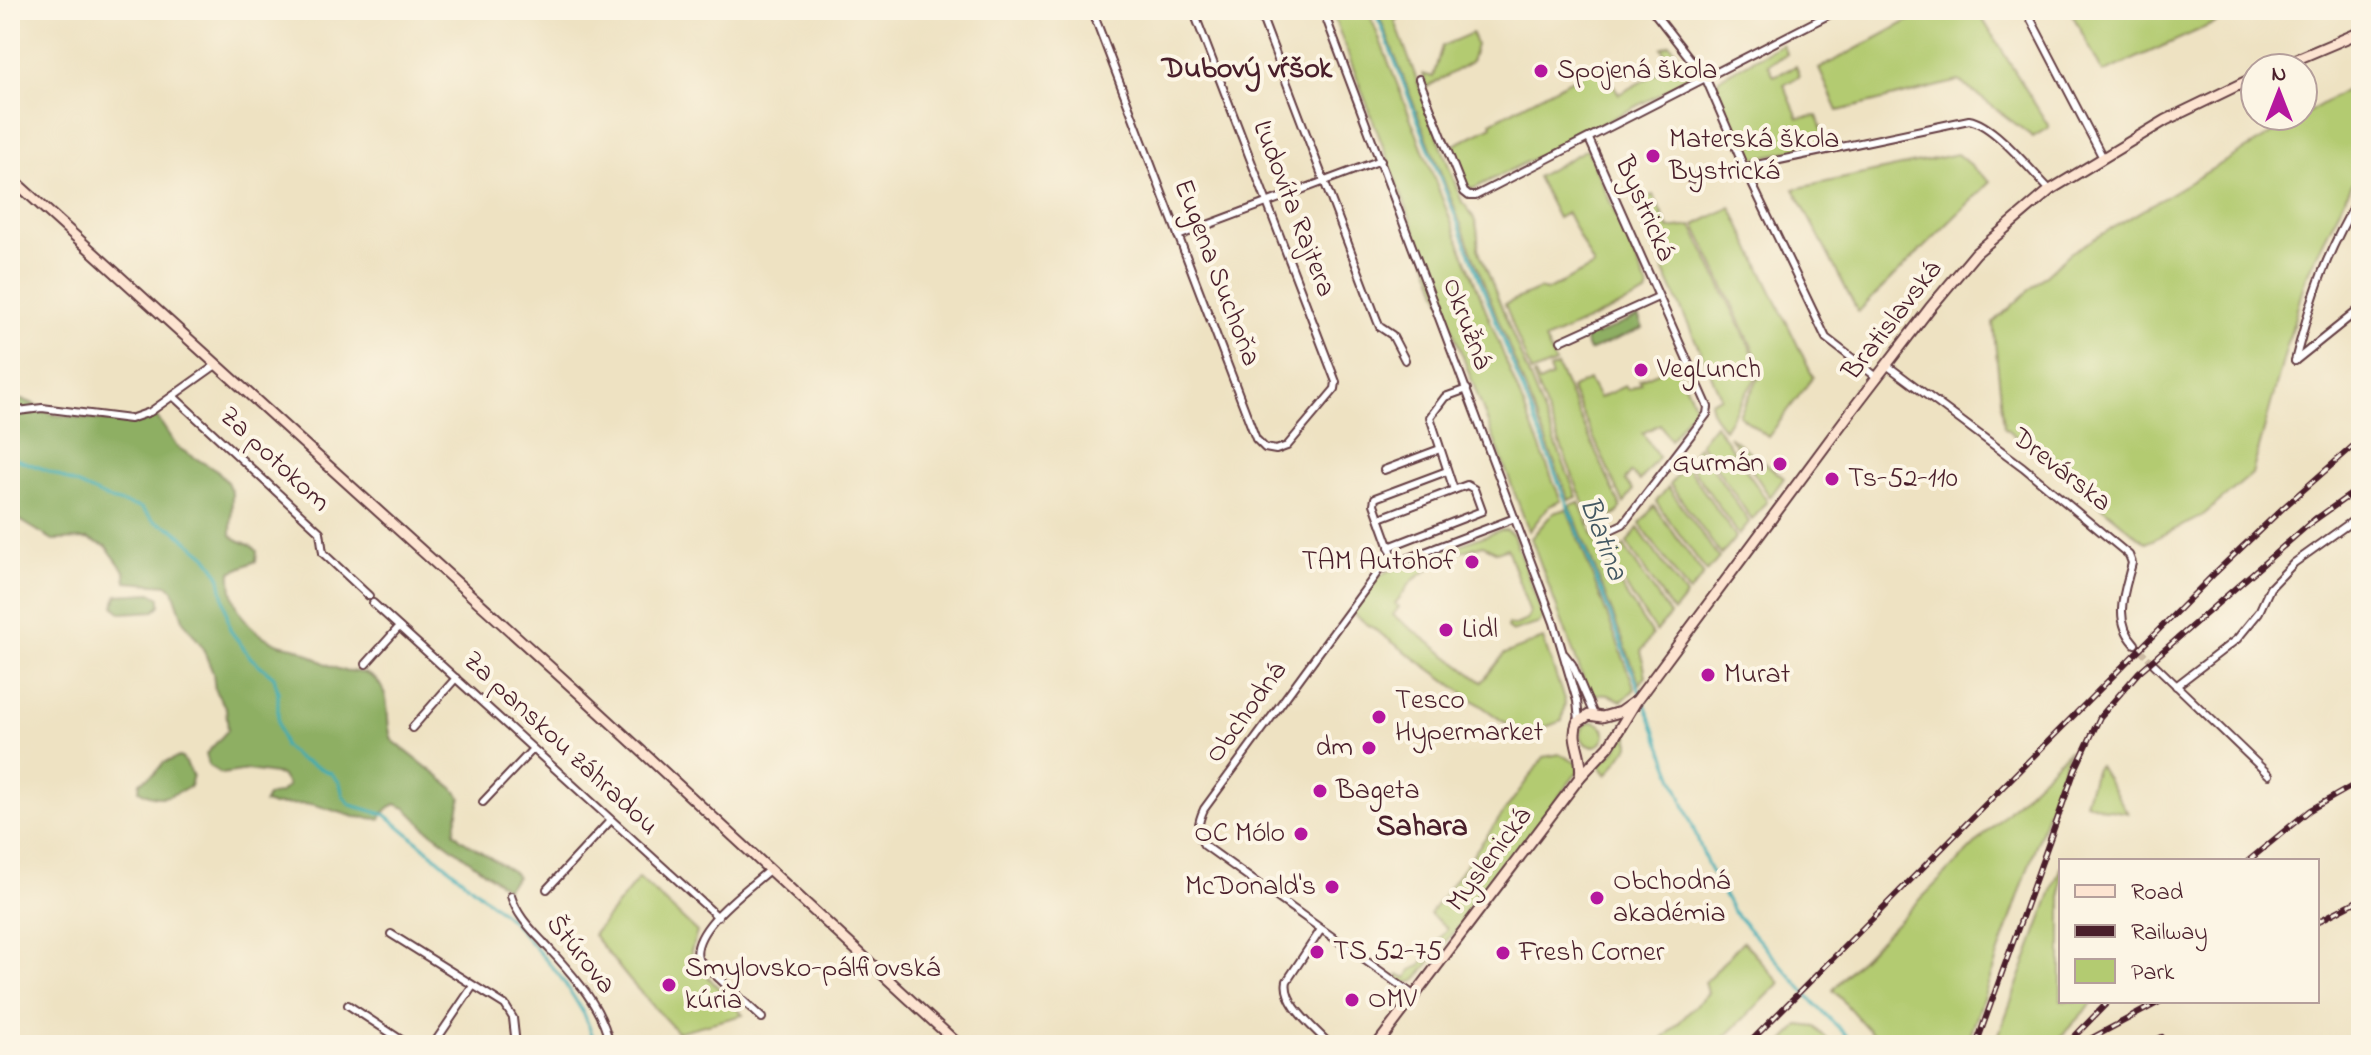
<svg xmlns="http://www.w3.org/2000/svg" width="2371" height="1055" font-family="'Indie Flower',sans-serif">
  <style>
    .green { fill: #b3cb71; stroke: #7e754e; stroke-width: 2 }
    .forest { fill: #8eaf63; stroke: #6c6747; stroke-width: 2 }
    .lines { fill: none; stroke-linecap: round; stroke-linejoin: round }
    .stream { stroke: #39abb4; stroke-width: 3 }
    .street-tunnel { stroke: #cdbba4; stroke-width: 6; stroke-dasharray: 6 3; stroke-linecap: butt }
    .street-casing { stroke: #633c42; stroke-width: 10 }
    .secondary-casing { stroke: #633c42; stroke-width: 13 }
    .street { stroke: #fff; stroke-width: 6 }
    .secondary { stroke: #fde4d1; stroke-width: 9 }
    .rail-casing { stroke: #4a1f2b; stroke-width: 6 }
    .rail { stroke: #fcf5e5; stroke-width: 3; stroke-dasharray: 9; stroke-linecap: butt }
    .poi-dot { fill: #b5179e; stroke: #fcf5e5; stroke-width: 3 }
    .labels { text-anchor: middle; dominant-baseline: central; stroke-width: 8; stroke-linejoin: round; paint-order: stroke }
    .poi-label { font-size: 28px; fill: #4a1f2b; stroke: #fcf5e5; text-anchor: start }
    .street-label { font-size: 28px; fill: #4a1f2b; stroke: #fcf5e5 }
    .neighbourhood-label { font-size: 30px; font-weight: bold; fill: #4a1f2b; stroke: #fcf5e5 }
    .water-label { font-size: 30px; font-style: italic; fill: #435762; stroke: #fcf5e5 }
  </style>
  <rect width="100%" height="100%" fill="#fcf5e5"/>
  <filter id="ink" filterUnits="userSpaceOnUse"><feTurbulence type="fractalNoise" baseFrequency=".0125" numOctaves="2"/><feDisplacementMap in="SourceGraphic" scale="16" xChannelSelector="R" yChannelSelector="G"/><feConvolveMatrix kernelMatrix="1 2 1 2 8 2 1 2 1" color-interpolation-filters="sRGB"/></filter>
  <filter id="wash" filterUnits="userSpaceOnUse"><feTurbulence type="fractalNoise" baseFrequency=".006" numOctaves="4" result="noise"/><feDisplacementMap in="SourceGraphic" scale="32" xChannelSelector="R" yChannelSelector="G"/><feGaussianBlur stdDeviation="1.8" result="paint"/><feColorMatrix in="noise" values="0 0 0 0 0 0 0 0 0 0 0 0 0 0 0 0 0 1.4 0 .05"/><feComposite in="paint" operator="in"/></filter>
  <g filter="url(#wash)">
    <rect width="100%" height="100%" fill="#eee2c2"/>
    <g class="green">
      <polygon points="1337,10 1368,10 1561,501 1549,506 1529,531 1332,12"/>
      <path d="M1377 10H1400L1404 14 1403 17 1395 21 1462 202C1476 215 1479 230 1478 248L1577 497 1569 500Z"/>
      <polygon points="1928,10 1977,10 2049,127 2033,137 1959,81 1838,111 1819,69"/>
      <polygon points="2070,10 2244,10 2103,73"/>
      <polygon points="1472,33 1476,45 1471,62 1427,87 1423,74 1433,77 1442,46"/>
      <polygon points="1670,44 1696,76 1473,189 1466,185 1450,147 1492,126 1491,122 1601,64 1619,94 1672,65 1662,48"/>
      <polygon points="1782,44 1787,54 1768,64 1774,76 1796,66 1800,76 1784,85 1798,118 1817,116 1827,143 1748,160 1716,83 1721,77"/>
      <polygon points="2361,81 2361,166 2306,276 2252,474 2201,517 2146,543 2004,427 1993,323 2070,253"/>
      <polygon points="1587,149 1648,288 1646,294 1545,340 1555,363 1531,373 1505,304 1539,289 1546,291 1594,266 1567,213 1558,218 1537,177"/>
      <polygon points="1957,154 1990,182 1858,312 1794,189"/>
      <polygon points="1653,195 1669,229 1692,226 1761,370 1724,429 1713,414 1710,402 1721,397 1633,202"/>
      <polygon points="1731,207 1813,377 1768,437 1739,415 1763,370 1695,225"/>
      <polygon points="1676,364 1695,406 1670,440 1660,424 1643,433 1658,457 1640,481 1631,473 1625,480 1633,490 1624,504 1571,389 1589,380 1599,398 1625,386 1628,390 1641,384 1639,380"/>
      <polygon points="1557,366 1621,507 1618,513 1592,524 1533,376 1535,375 1539,383 1552,377 1549,369"/>
      <polygon points="1715,424 1767,501 1752,520 1700,443"/>
      <polygon points="1729,436 1784,478 1770,497"/>
      <polygon points="1698,446 1749,522 1739,535 1687,461"/>
      <polygon points="1685,464 1736,537 1721,555 1670,484"/>
      <polygon points="1668,487 1719,558 1707,572 1656,502"/>
      <polygon points="1579,502 1609,572 1613,574 1652,635 1641,651 1646,676 1640,684 1570,505"/>
      <polygon points="1654,506 1704,575 1689,593 1640,524"/>
      <polygon points="1567,509 1635,689 1622,701 1609,695 1589,694 1531,538 1553,513"/>
      <polygon points="1638,528 1686,596 1673,612 1627,543"/>
      <polygon points="1501,530 1507,530 1513,535 1543,617 1540,623 1512,632 1507,628 1508,624 1513,626 1527,620 1530,613 1507,548 1497,552 1483,545 1444,557 1441,555 1445,550"/>
      <polygon points="1624,546 1670,615 1656,632 1611,564"/>
      <polygon points="1420,558 1426,559 1429,569 1412,581 1395,604 1399,607 1393,615 1482,682 1504,654 1543,639 1565,702 1562,721 1545,727 1533,743 1352,613 1378,578 1386,572"/>
      <circle cx="1593" cy="734" r="12"/>
      <polygon points="1629,728 1629,746 1607,775 1599,765 1614,752"/>
      <polygon points="2069,750 1967,1045 1882,1045 1833,990 1851,969"/>
      <polygon points="1560,754 1578,764 1578,771 1470,915 1451,935 1415,981 1402,984 1398,980 1398,975 1407,978 1411,970 1420,966 1447,928 1430,914 1544,757"/>
      <polygon points="2099,766 2126,810 2128,813 2104,809 2085,802 2096,768"/>
      <polygon points="2061,866 2061,1001 2094,1001 2053,1045 1995,1045"/>
      <polygon points="639,878 697,932 691,951 691,958 743,1015 677,1032 631,982 593,935"/>
      <polygon points="1743,941 1780,983 1717,1045 1657,1045 1708,993 1705,982"/>
      <polygon points="1800,1025 1815,1027 1833,1045 1780,1045"/>
    </g>
    <g class="forest">
      <polygon points="1638,316 1643,328 1589,351 1585,342 1588,333 1593,330 1596,336"/>
      <path d="M20 400C33 400 42 411 55 415L128 423 150 415 157 417 177 447 217 471 227 482 232 493 231 535C238 543 252 543 257 551L256 561 231 572C229 606 248 632 279 644 285 646 292 646 297 648 312 654 326 667 342 670 355 673 367 670 377 681 393 699 384 721 392 740L453 788 461 798 454 832 461 839 513 872 517 877 506 888 426 828 406 808 395 804 382 814 380 819 355 817 312 804 271 805 264 803 267 796 280 793 288 786 281 775 248 770 222 774 209 766 206 754 228 730 226 708 215 691 213 673 202 646 184 622 173 590 168 585 126 582 125 572 106 546 87 539 53 540 18 519V504H10C10 482 3 412 20 400Z"/>
      <polygon points="151,593 160,598 160,605 155,611 121,613 114,606 117,595"/>
      <path d="M179 757 182 758 193 775 190 786C172 796 159 803 139 790L140 782 155 773 163 763Z"/>
    </g>
    <g class="lines">
      <g class="stream">
        <polyline points="1375,10 1708,866 1733,911 1818,1007 1856,1045"/>
        <polyline points="10,457 44,469 111,500 141,508 154,521 173,529 206,556 219,574 230,630 251,658 274,677 278,692 278,723 284,746 298,759 331,773 340,783 343,796 351,805 386,815 510,919 559,975 573,996 585,1016 596,1045"/>
      </g>
    </g>
  </g>
  <g filter="url(#ink)">
    <g class="lines">
      <polyline class="street-tunnel" points="2135,644 2154,664"/>
      <defs>
        <g id="street">
          <polyline points="1092,10 1256,439 1265,448 1276,450 1287,446 1335,389 1336,382 1193,10"/>
          <polyline points="1259,10 1377,320 1380,327 1392,335 1405,360"/>
          <polyline points="1323,10 1554,623 1577,701 1579,721"/>
          <polyline points="1652,10 1706,79 1744,167 1826,338 1878,378"/>
          <polyline points="2026,10 2103,158"/>
          <polyline points="1419,79 1464,192 1469,196 1475,196 1838,10"/>
          <polyline points="1589,139 1708,407 1707,414 1623,524 1608,531"/>
          <path d="M1690 179 1969 120C1994 124 2031 171 2050 190"/>
          <polyline points="1178,236 1381,160"/>
          <polyline points="1561,341 1658,297"/>
          <path d="M2295 361C2312 295 2326 253 2361 194"/>
          <polyline points="2295,361 2361,308"/>
          <path d="M1888 366 2023 467 2129 555 2132 563C2125 591 2112 619 2135 644"/>
          <polyline points="173,396 320,532 323,553 369,596"/>
          <polyline points="10,412 42,408 130,419 150,412 216,365"/>
          <polyline points="1384,470 1440,449"/>
          <polyline points="1454,490 1430,417 1445,397 1467,389"/>
          <polyline points="1380,518 1467,485 1474,489 1482,511 1389,547"/>
          <polyline points="1395,562 1374,504 1375,498 1447,471"/>
          <polyline points="373,603 718,917"/>
          <polyline points="1565,655 1572,664 1594,715"/>
          <polyline points="366,664 399,627"/>
          <polyline points="2154,664 2269,775"/>
          <polyline points="2176,686 2237,639 2259,612 2270,588 2294,563 2361,515"/>
          <polyline points="412,728 456,678"/>
          <polyline points="483,802 532,750"/>
          <polyline points="547,889 610,821"/>
          <path d="M511 896C517 915 529 927 543 942 571 973 601 1003 610 1045"/>
          <path d="M1320 931 1287 981C1282 1004 1316 1029 1330 1045"/>
          <polyline points="391,934 505,1005 513,1018 516,1045"/>
          <path d="M1415 996 1204 845C1196 832 1198 822 1204 809L1380 569 1515 518"/>
          <polyline points="348,1005 409,1045"/>
          <path d="M762 1018 698 959C690 929 748 889 769 870"/>
          <polyline points="433,1045 473,986"/>
        </g>
        <g id="secondary">
          <polyline points="2276,68 2361,32"/>
          <polyline points="10,177 582,696 959,1045"/>
          <path d="M1580 777C1584 754 1570 741 1577 723L1589 715 1602 717 1620 712 1634 702"/>
          <polyline points="1377,1045 1580,777 1609,746 1637,700 1852,410 1930,308 1976,253 2050,190 2166,120 2255,77"/>
        </g>
      </defs>
      <use href="#street" class="street-casing"/>
      <use href="#secondary" class="secondary-casing"/>
      <use href="#street" class="street"/>
      <use href="#secondary" class="secondary"/>
      <defs>
        <g id="rail">
          <polyline points="2309,524 2361,487"/>
          <polyline points="2248,861 2310,810 2361,781"/>
          <polyline points="2317,922 2361,899"/>
          <polyline points="1747,1045 2215,573 2283,508 2361,439"/>
          <polyline points="1976,1045 2075,770 2100,717 2139,672 2316,518"/>
          <polyline points="2066,1045 2109,1001"/>
          <polyline points="2079,1045 2161,1001"/>
          <polyline points="2147,1045 2162,1037"/>
        </g>
      </defs>
      <use href="#rail" class="rail-casing"/>
      <use href="#rail" class="rail"/>
    </g>
  </g>
  <g class="poi-dot">
    <circle cx="1541" cy="71" r="8"/>
    <circle cx="1653" cy="156" r="8"/>
    <circle cx="1641" cy="370" r="8"/>
    <circle cx="1780" cy="464" r="8"/>
    <circle cx="1832" cy="479" r="8"/>
    <circle cx="1472" cy="562" r="8"/>
    <circle cx="1446" cy="630" r="8"/>
    <circle cx="1708" cy="675" r="8"/>
    <circle cx="1379" cy="717" r="8"/>
    <circle cx="1369" cy="748" r="8"/>
    <circle cx="1320" cy="791" r="8"/>
    <circle cx="1301" cy="834" r="8"/>
    <circle cx="1332" cy="887" r="8"/>
    <circle cx="1597" cy="898" r="8"/>
    <circle cx="1317" cy="952" r="8"/>
    <circle cx="1503" cy="953" r="8"/>
    <circle cx="669" cy="985" r="8"/>
    <circle cx="1352" cy="1000" r="8"/>
  </g>
  <g class="labels">
    <g class="poi-label">
      <text x="1557" y="71">Spojená škola</text>
      <text x="1669" y="140">Materská škola<tspan x="1669" dy="32">Bystrická</tspan></text>
      <text x="1657" y="370">VegLunch</text>
      <text x="1764" y="464" text-anchor="end">Gurmán</text>
      <text x="1848" y="479">Ts-52-110</text>
      <text x="1456" y="562" text-anchor="end">TAM Autohof</text>
      <text x="1462" y="630">Lidl</text>
      <text x="1724" y="675">Murat</text>
      <text x="1395" y="701">Tesco<tspan x="1395" dy="32">Hypermarket</tspan></text>
      <text x="1353" y="748" text-anchor="end">dm</text>
      <text x="1336" y="791">Bageta</text>
      <text x="1285" y="834" text-anchor="end">OC Mólo</text>
      <text x="1613" y="882">Obchodná<tspan x="1613" dy="32">akadémia</tspan></text>
      <text x="1316" y="887" text-anchor="end">McDonald's</text>
      <text x="1333" y="952">TS 52-75</text>
      <text x="1519" y="953">Fresh Corner</text>
      <text x="685" y="969">Smylovsko-pálfiovská<tspan x="685" dy="32">kúria</tspan></text>
      <text x="1368" y="1000">OMV</text>
    </g>
    <g class="street-label">
      <text transform="translate(1293 209) rotate(69)">Ľudovíta Rajtera</text>
      <text transform="translate(1644 209) rotate(66)">Bystrická</text>
      <text transform="translate(1216 273) rotate(69)">Eugena Suchoňa</text>
      <text transform="translate(1893 321) rotate(-52)">Bratislavská</text>
      <text transform="translate(1466 324) rotate(69)">Okružná</text>
      <text transform="translate(274 460) rotate(43)">Za potokom</text>
      <text transform="translate(2061 471) rotate(38)">Drevárska</text>
      <text transform="translate(1247 713) rotate(-54)">Obchodná</text>
      <text transform="translate(560 744) rotate(43)">Za panskou záhradou</text>
      <text transform="translate(1490 860) rotate(-53)">Myslenická</text>
      <text transform="translate(580 955) rotate(51)">Štúrova</text>
    </g>
    <g class="neighbourhood-label">
      <text x="1247" y="70">Dubový vŕšok</text>
      <text x="1422" y="828">Sahara</text>
    </g>
    <g class="water-label">
      <text transform="translate(1602 539) rotate(69)">Blatina</text>
    </g>
  </g>
  <rect width="2371" height="1055" fill="none" stroke="#fcf5e5" stroke-width="40"/>
  <rect x="2059" y="859" width="260" height="144" fill="#fcf5e5" stroke="#b59f9b" stroke-width="2"/>
  <rect x="2075" y="885" width="40" height="12" fill="#fde4d1" stroke="#b59f9b" stroke-width="2"/>
  <text x="2131" y="899" font-size="24" fill="#4a1f2b">Road</text>
  <rect x="2075" y="925" width="40" height="12" fill="#4a1f2b" stroke="#b59f9b" stroke-width="2"/>
  <text x="2131" y="939" font-size="24" fill="#4a1f2b">Railway</text>
  <rect x="2075" y="959" width="40" height="24" fill="#b3cb71" stroke="#b59f9b" stroke-width="2"/>
  <text x="2131" y="979" font-size="24" fill="#4a1f2b">Park</text>
  <g transform="translate(2279 92)"><circle r="38" fill="#fcf5e5" stroke="#b59f9b" stroke-width="2"/>
  <path d="M0-6L14 30L0 20L-14 30Z" fill="#b5179e"/>
  <text y="-12" font-size="22" font-weight="bold" text-anchor="middle" fill="#4a1f2b">N</text>
  </g>
</svg>
